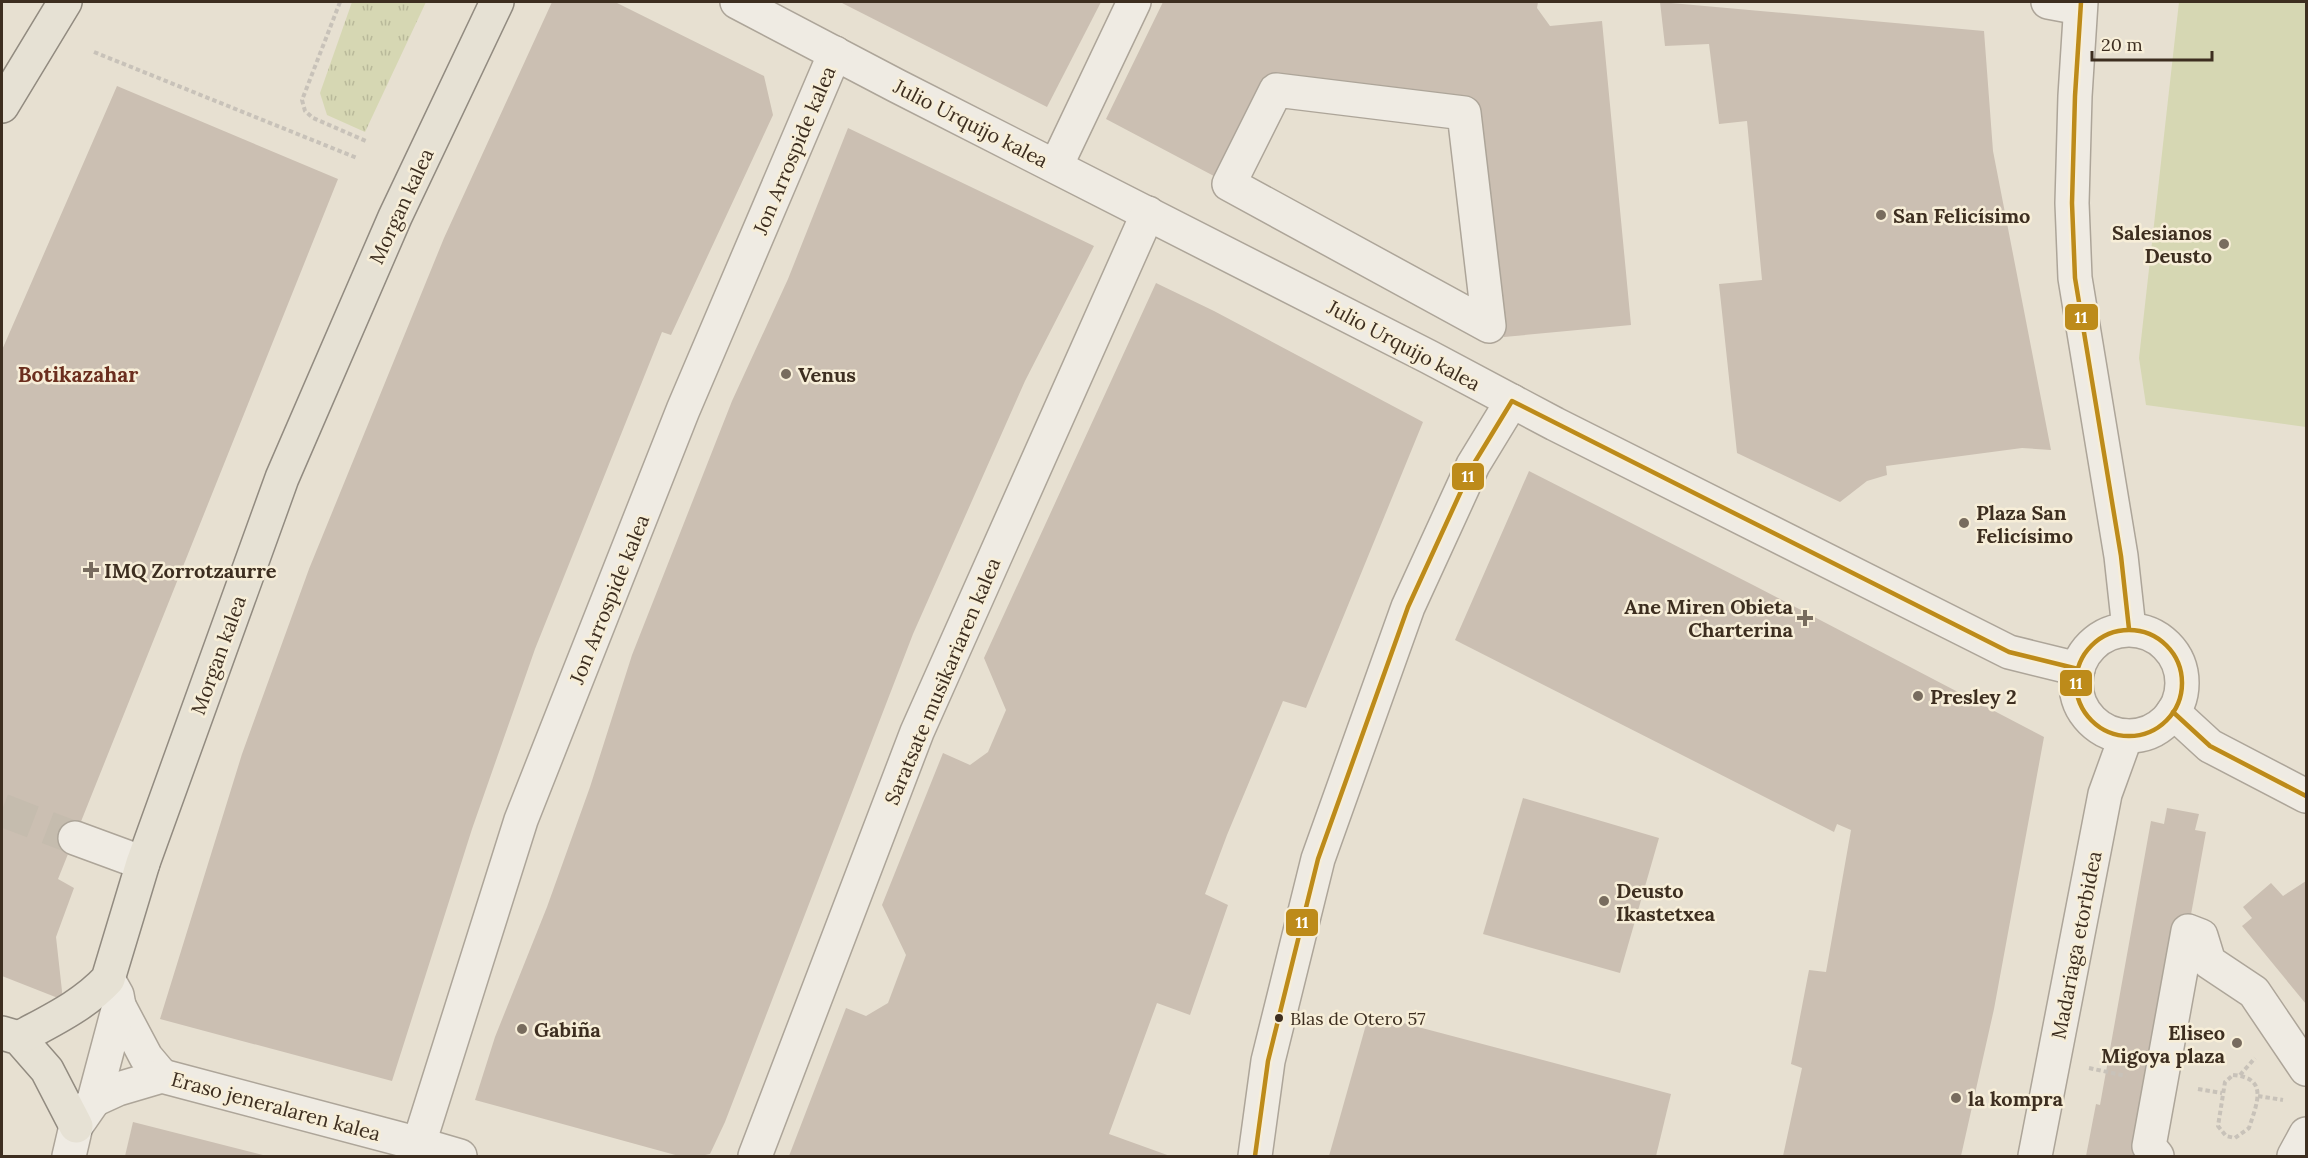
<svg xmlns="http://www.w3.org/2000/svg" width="2308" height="1158" font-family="Lora,serif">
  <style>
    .grass { fill: url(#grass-tufts) }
    .pitch { fill: #d6d7b3 }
    .building { fill: #cbbfb2 }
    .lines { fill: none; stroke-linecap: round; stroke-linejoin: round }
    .minor-tunnel { stroke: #c5bcae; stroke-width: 33; stroke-dasharray: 33 16; stroke-linecap: butt }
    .minor-casing { stroke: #ada599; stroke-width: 36 }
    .major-casing { stroke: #928b80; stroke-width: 36 }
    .path { stroke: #c8c2b9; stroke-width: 4; stroke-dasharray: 4.5 3; stroke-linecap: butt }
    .minor { stroke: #efebe3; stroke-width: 33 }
    .major { stroke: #e6e1d4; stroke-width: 33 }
    .bus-1-casing { stroke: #f7eed8; stroke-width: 9 }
    .bus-1 { stroke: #bd8b1a; stroke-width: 4.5 }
    .poi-dot { fill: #786c5e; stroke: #f7eed8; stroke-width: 2 }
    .bus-dot { fill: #3d2e20; stroke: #f7eed8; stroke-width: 2 }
    .labels { text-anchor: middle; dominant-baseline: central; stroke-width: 5; stroke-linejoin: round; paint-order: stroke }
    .bus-label { font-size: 18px; fill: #3d2e20; stroke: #f7eed8; text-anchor: start }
    .street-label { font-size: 20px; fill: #3d2e20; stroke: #f7eed8 }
    .poi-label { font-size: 20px; font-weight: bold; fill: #3d2e20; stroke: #f7eed8; text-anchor: start }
    .neighbourhood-label { font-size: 21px; font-weight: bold; fill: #6b2e1e; stroke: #f7eed8 }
    .line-badge { stroke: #f7eed8; stroke-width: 2 }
    .badge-label { font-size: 16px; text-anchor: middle; font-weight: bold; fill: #fff }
  </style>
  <defs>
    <pattern id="grass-tufts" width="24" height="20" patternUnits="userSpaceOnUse" patternTransform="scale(1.5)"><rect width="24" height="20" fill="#d6d7b3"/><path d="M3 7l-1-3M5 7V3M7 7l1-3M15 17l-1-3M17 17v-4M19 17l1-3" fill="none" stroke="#b9b99a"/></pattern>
  </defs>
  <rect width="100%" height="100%" fill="#e7e0d1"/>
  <polygon class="grass" points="352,2 426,2 365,132 327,115 320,93"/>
  <polygon class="pitch" points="2179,2 2306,2 2306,427 2146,405 2139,358"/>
  <g class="building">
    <polygon points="552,2 615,2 764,76 773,115 671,335 662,332 535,649 472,829 392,1081 160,1019 242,754 309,569 444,238"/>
    <polygon points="840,2 1101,2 1047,107"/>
    <polygon points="1163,2 1538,2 1537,8 1550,26 1602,21 1631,325 1504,337 1464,113 1276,90 1229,184 1106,119"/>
    <polygon points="1660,2 1984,31 1993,151 2051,450 2022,448 1886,466 1887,475 1867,481 1840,502 1737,453 1719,284 1762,280 1747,121 1719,124 1709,44 1665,46"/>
    <polygon points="117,86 338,179 58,879 74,888 56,937 63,1000 2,976 2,350"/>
    <polygon points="848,128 1094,246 1025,381 913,634 725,1122 710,1154 700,1156 679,1156 475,1100 495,1037 547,907 590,787 632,655 732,401 788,279"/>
    <polygon points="1156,283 1214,311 1423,422 1306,708 1283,701 1227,835 1205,894 1228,905 1190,1015 1157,1003 1109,1134 1170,1156 789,1156 846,1008 866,1016 888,1003 906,955 882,905 943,753 970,765 988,752 1006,710 984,658"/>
    <polygon points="1529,471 1755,586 2044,737 1994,1009 1961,1156 1783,1156 1802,1068 1791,1064 1809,970 1826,972 1851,830 1837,824 1834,832 1455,640"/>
    <polygon points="1523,798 1659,838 1620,973 1483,934"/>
    <polygon points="2167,808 2199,814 2195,830 2206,832 2163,1068 2157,1156 2086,1156 2096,1104 2100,1105 2151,821 2164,824"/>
    <polygon points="2306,881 2306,1004 2242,926 2252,918 2243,907 2271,883 2283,896"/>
    <polygon points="1369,1014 1671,1094 1656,1156 1329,1156"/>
    <polygon points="133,1122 267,1156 125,1156"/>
  </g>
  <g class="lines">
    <polyline class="minor-tunnel" points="2,810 75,838"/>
    <defs>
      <g id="minor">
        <polyline points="737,2 897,86 1429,357 1555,424 2009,652 2078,669"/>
        <polyline points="2048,2 2080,8"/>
        <polyline points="2081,2 2075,96 2072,203 2075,278 2121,556 2129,629"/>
        <polygon points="1276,90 1464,113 1489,326 1229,184"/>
        <polyline points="1056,166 1134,2"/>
        <circle cx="2129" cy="683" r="53"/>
        <polyline points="2173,712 2210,746 2306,796"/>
        <polyline points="75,838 143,863"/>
        <polyline points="119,1006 146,1057 162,1076"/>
        <polyline points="94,1100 118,1089 162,1076 419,1144 460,1156"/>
        <polyline points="69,1156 76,1126 94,1100 119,1006 117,995 108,979"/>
        <polyline points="415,1156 521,820 683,410 835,53"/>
        <polyline points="755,1156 917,732 1148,213"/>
        <polyline points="1255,1156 1268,1061 1318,859 1408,607 1473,465 1512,401"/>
        <polyline points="2035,1156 2105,794 2126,736"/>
        <polyline points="2157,1156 2149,1146 2188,931 2201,936 2209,962 2254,992 2306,1069"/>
        <polyline points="2294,1156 2306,1134"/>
      </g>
      <g id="major">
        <polyline points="2,106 65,2"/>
        <polyline points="2,1033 19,1038 47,1070 76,1126"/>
        <path d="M19 1038C50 1021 83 1006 108 979L143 863 282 478 395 217 497 2"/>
      </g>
    </defs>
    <use href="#minor" class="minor-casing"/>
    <use href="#major" class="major-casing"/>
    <g class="path">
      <polyline points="340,2 302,100 305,111 313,118 366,141"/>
      <polyline points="94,52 357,158"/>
      <polyline points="2089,1068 2126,1076"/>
      <path d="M2233 1075C2269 1078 2257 1103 2249 1128L2235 1138 2226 1136 2218 1126 2225 1082Z"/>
      <polyline points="2240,1075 2255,1058"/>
      <polyline points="2198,1089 2222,1093"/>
      <polyline points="2258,1096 2283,1100"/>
    </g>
    <use href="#minor" class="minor"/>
    <use href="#major" class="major"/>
    <defs>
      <g id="bus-1">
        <polyline points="2081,2 2075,96 2072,203 2075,278 2121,556 2129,629"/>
        <circle cx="2129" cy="683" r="53"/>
        <polyline points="2173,712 2210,746 2306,796"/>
        <polyline points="1255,1156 1268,1061 1318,859 1408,607 1473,465 1512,401 2009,652 2078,669"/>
      </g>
    </defs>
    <use href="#bus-1" class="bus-1-casing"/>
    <use href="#bus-1" class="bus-1"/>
  </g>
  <g class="poi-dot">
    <circle cx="1881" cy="215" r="6"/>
    <circle cx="2224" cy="244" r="6"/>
    <circle cx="786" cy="374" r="6"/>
    <circle cx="1964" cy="523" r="6"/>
    <path d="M88 561h6v6h6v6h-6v6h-6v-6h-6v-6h6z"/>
    <path d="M1802 609h6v6h6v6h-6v6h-6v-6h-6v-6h6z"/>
    <circle cx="1918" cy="696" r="6"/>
    <circle cx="1604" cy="901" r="6"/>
    <circle cx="522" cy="1029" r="6"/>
    <circle cx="2237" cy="1043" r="6"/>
    <circle cx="1956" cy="1098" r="6"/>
  </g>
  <circle class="bus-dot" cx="1279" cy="1018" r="5"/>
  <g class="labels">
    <g class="bus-label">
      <text x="1290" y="1018">Blas de Otero 57</text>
    </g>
    <g class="street-label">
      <text transform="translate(971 123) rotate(27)">Julio Urquijo kalea</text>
      <text transform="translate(794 150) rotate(-67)">Jon Arrospide kalea</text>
      <text transform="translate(401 206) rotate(-65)">Morgan kalea</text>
      <text transform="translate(1404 345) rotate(28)">Julio Urquijo kalea</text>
      <text transform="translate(609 599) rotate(-68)">Jon Arrospide kalea</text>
      <text transform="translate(218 655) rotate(-70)">Morgan kalea</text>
      <text transform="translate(942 681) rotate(-67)">Saratsate musikariaren kalea</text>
      <text transform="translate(2076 945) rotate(-79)">Madariaga etorbidea</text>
      <text transform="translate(276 1106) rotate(15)">Eraso jeneralaren kalea</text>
    </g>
    <g class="poi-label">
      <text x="1893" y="215">San Felicísimo</text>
      <text x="2212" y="232" text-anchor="end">Salesianos<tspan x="2212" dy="23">Deusto</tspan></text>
      <text x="798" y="374">Venus</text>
      <text x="1976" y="512">Plaza San<tspan x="1976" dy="23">Felicísimo</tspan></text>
      <text x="104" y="570">IMQ Zorrotzaurre</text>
      <text x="1793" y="606" text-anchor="end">Ane Miren Obieta<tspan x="1793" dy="23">Charterina</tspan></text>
      <text x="1930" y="696">Presley 2</text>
      <text x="1616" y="890">Deusto<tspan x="1616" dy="23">Ikastetxea</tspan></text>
      <text x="534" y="1029">Gabiña</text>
      <text x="2225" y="1032" text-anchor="end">Eliseo<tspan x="2225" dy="23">Migoya plaza</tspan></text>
      <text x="1968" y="1098">la kompra</text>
    </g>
    <g class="neighbourhood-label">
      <text x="78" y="374">Botikazahar</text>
    </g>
  </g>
  <g class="line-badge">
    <rect x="2064" y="303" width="35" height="28" rx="6" fill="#bd8b1a"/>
    <rect x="1451" y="462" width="34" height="29" rx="6" fill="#bd8b1a"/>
    <rect x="2059" y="669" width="34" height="28" rx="6" fill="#bd8b1a"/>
    <rect x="1285" y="908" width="34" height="29" rx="6" fill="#bd8b1a"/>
  </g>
  <g class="badge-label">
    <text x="2081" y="323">11</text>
    <text x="1468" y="482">11</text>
    <text x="2076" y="689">11</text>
    <text x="1302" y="928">11</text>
  </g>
  <rect width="2308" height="1158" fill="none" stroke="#3d2e20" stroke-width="6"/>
  <path d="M2092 51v9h120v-9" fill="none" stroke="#3d2e20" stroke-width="3"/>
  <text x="2101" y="51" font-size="18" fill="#3d2e20" stroke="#f7eed8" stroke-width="4.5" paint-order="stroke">20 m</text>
</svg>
